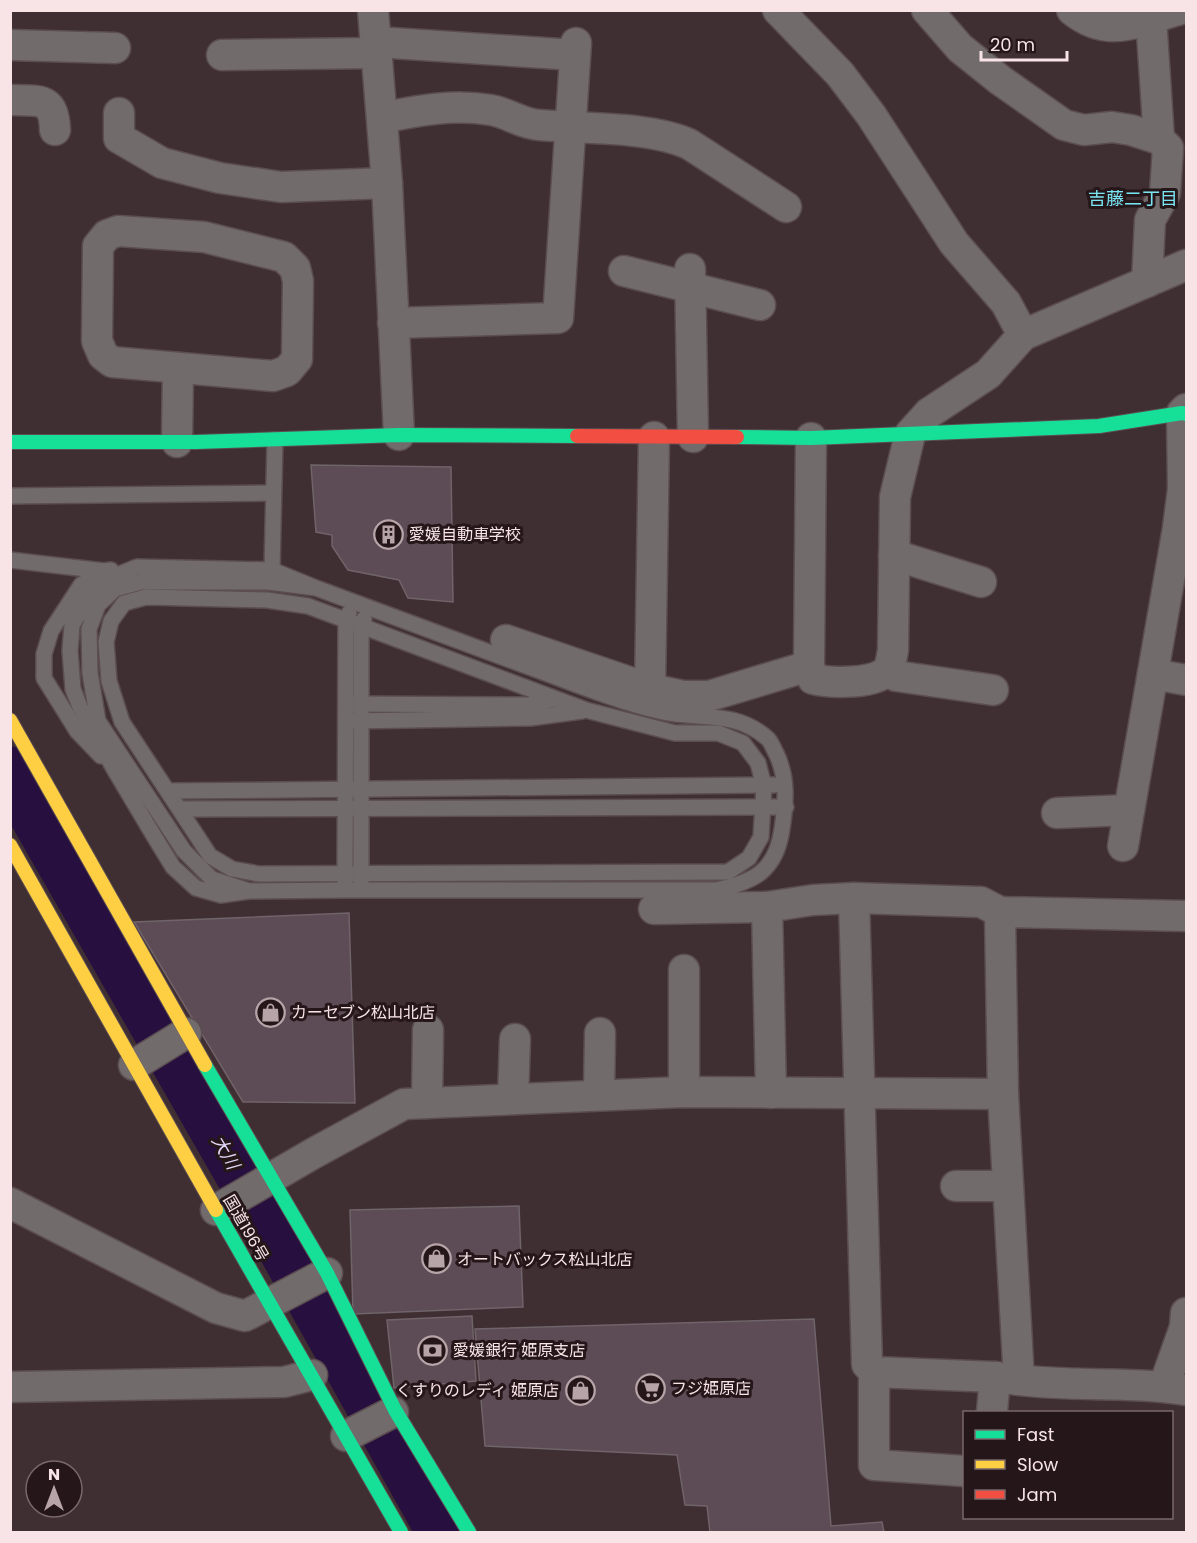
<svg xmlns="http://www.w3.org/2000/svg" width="1197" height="1543" font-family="Poppins,'Noto Sans JP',sans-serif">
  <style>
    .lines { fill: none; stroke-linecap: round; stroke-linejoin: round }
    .river { stroke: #27103f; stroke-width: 51 }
    .building { fill: #5d4c56; stroke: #706369; stroke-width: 1.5 }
    .lane-casing { stroke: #5b4d50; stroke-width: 18 }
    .street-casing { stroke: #5b4d50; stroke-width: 33 }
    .fast-casing { stroke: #5b4d50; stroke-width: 16 }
    .slow-casing { stroke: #5b4d50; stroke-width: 16 }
    .jam-casing { stroke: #5b4d50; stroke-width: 16 }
    .lane { stroke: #726b6b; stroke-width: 15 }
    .street { stroke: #726b6b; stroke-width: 30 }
    .fast { stroke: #16e098; stroke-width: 14 }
    .slow { stroke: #ffcf43; stroke-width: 14 }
    .jam { stroke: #f24e42; stroke-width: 14 }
    .labels { text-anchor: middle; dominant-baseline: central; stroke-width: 6; stroke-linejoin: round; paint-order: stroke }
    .poi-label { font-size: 16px; fill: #f8e3e7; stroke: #241619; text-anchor: start }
    .street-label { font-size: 16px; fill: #f8e3e7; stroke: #241619 }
    .neighbourhood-label { font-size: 18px; fill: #7ae4f2; stroke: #241619 }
    .water-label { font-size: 18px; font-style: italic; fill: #e2d6f8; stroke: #241619 }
  </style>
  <rect width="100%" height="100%" fill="#3f2f32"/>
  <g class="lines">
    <polyline class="river" points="10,772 283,1248 442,1532"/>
  </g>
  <g class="building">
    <polygon points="311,465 451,467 453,602 408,598 399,580 348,570 332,546 332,535 316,532"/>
    <polygon points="349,913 355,1103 243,1102 134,922"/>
    <polygon points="519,1206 523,1307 353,1314 350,1210"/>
    <polygon points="472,1316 476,1381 394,1388 387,1320"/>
    <polygon points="814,1319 831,1526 882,1522 884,1532 710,1532 707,1506 685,1505 677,1455 485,1446 475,1329"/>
  </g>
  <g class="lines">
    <defs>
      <g id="lane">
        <polyline points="10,496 273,493"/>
        <polyline points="10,560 104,571"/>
        <polyline points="272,570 275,440"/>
        <polygon points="146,597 267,600 308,606 586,710 675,733 718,733 743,743 758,763 764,786 761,837 749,858 728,872 259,874 232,869 210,856 122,722 109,681 106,642 111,621 124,603"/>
        <polyline points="352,704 528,705 555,699"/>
        <polyline points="352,721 530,718 582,711"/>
        <polyline points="101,756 77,731 44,678 44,654 51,631 81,585 104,571 111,570"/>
        <polyline points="168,791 774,785"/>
        <polyline points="180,809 786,807"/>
        <polyline points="361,882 361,626 364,619"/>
        <polyline points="345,883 346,620 349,613"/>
        <path d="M249 891 212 879 184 851 98 721 90 673 89 629 98 605 115 589 141 582H268L316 588C385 613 453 639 521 664 568 681 615 701 663 712 701 720 735 710 767 738 771 741 773 748 776 753 788 778 786 802 782 829 776 871 754 882 716 890H345L249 891 221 895 196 888 173 867 154 836 114 769 80 707 73 689 70 651 72 625 87 601 105 580 137 567 272 570 316 588"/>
      </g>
      <g id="street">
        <polyline points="373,10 387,183 399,435"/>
        <polyline points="778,10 840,74 871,115 954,243 1006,303 1023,335"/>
        <polyline points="927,10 960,48 1000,80 1064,125 1084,130 1112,127 1131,130 1159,139 1168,148 1165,193 1150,220 1147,282"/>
        <path d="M1072 10C1109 40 1138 21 1178 10"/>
        <polyline points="1151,18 1159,139"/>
        <polyline points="376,42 575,55"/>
        <polyline points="10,45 115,48"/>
        <polyline points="222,55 377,53"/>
        <path d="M10 100C39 101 54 96 55 130"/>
        <polyline points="119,113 119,138 162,163 220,178 281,187 387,183"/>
        <path d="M382 118C419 110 454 104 491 110 508 113 522 124 539 125 583 129 650 126 689 144L786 207"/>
        <polygon points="118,231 204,237 284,257 295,268 298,281 297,359 287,371 273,376 112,362 103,355 97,341 98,246 107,235"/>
        <polyline points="690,269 693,437"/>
        <polyline points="624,271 760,305"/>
        <polyline points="393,323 558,318 576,43"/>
        <polyline points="177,442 178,368"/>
        <polyline points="894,555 981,582"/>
        <polyline points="506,640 650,689 683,696 709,696 809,666 811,438"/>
        <path d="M809 666 813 679C829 683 878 685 888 669 891 664 892 656 893 650L895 497 910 434 929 413 988 374 1023 335 1186 265"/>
        <polyline points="887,671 896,676 993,690"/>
        <polyline points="1153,674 1186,680"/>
        <polyline points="650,689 654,437"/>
        <polyline points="1057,813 1129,810"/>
        <polyline points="1123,846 1178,528 1183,489 1182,413 1186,409"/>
        <polyline points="854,898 867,1364 874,1372 995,1377 1019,1380"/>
        <polyline points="654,909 767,907"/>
        <path d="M1186 916 1000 912 1003 1094 1019 1380C1074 1387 1131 1381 1186 1390"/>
        <polyline points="684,970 684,1092"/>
        <polyline points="134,1065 186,1033"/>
        <polyline points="771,1093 767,907 813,900 854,898 981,902 1000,912"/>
        <polyline points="599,1095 600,1033"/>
        <polyline points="513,1099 515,1039"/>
        <polyline points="427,1103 428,1030"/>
        <polyline points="956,1186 1008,1186"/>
        <polyline points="10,1203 216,1308 245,1316 327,1273"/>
        <polyline points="216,1210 314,1153 404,1104 684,1092 1003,1094"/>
        <polyline points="874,1372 874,1465 964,1471"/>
        <polyline points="1164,1386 1185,1327 1186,1313"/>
        <polyline points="10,1387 284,1382 312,1375"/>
        <polyline points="992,1412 995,1377"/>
        <polyline points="346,1436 393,1412"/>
      </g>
      <g id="fast">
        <polyline points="737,437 811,438 1099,426 1182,413 1186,414"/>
        <polyline points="10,442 196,442 399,435 577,436"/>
        <polyline points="205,1065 327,1273 395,1410 469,1532"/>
        <polyline points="216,1210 401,1532"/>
      </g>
      <g id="slow">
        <polyline points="10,720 205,1065"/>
        <polyline points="10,845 216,1210"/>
      </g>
      <polyline id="jam" points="577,436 737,437"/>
    </defs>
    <use href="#lane" class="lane-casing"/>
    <use href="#street" class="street-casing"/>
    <use href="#fast" class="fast-casing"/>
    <use href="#slow" class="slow-casing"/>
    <use href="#jam" class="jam-casing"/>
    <use href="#lane" class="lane"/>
    <use href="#street" class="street"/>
    <use href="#fast" class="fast"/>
    <use href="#slow" class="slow"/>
    <use href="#jam" class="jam"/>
  </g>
  <defs>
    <symbol id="building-ring" viewBox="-11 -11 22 22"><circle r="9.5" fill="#241619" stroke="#b7a4a8" stroke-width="1.5"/><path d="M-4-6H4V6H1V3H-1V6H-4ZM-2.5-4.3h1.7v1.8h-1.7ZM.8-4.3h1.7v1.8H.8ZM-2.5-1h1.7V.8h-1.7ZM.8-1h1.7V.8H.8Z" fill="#b7a4a8"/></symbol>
    <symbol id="shop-ring" viewBox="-11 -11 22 22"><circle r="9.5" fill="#241619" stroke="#b7a4a8" stroke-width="1.5"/><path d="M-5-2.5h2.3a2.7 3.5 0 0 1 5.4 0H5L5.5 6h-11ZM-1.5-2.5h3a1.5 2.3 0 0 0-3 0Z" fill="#b7a4a8"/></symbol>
    <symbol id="bank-ring" viewBox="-11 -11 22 22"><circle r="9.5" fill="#241619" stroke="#b7a4a8" stroke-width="1.5"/><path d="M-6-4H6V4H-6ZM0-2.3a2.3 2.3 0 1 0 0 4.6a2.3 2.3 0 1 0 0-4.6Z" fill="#b7a4a8"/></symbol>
    <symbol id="supermarket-ring" viewBox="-11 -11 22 22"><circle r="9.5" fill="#241619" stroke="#b7a4a8" stroke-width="1.5"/><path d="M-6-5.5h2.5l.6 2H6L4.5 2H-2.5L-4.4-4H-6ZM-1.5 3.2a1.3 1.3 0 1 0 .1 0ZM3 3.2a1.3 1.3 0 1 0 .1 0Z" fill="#b7a4a8"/></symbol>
  </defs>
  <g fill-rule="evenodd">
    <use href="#building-ring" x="372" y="518" width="33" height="33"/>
    <use href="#shop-ring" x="254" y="996" width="33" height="33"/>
    <use href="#shop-ring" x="420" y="1242" width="33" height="33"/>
    <use href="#bank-ring" x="416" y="1334" width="33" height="33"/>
    <use href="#supermarket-ring" x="634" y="1372" width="33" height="33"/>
    <use href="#shop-ring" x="564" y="1374" width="33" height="33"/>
  </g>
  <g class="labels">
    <g class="poi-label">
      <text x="409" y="534">愛媛自動車学校</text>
      <text x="291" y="1012">カーセブン松山北店</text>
      <text x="457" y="1259">オートバックス松山北店</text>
      <text x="453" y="1350">愛媛銀行 姫原支店</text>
      <text x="671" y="1388">フジ姫原店</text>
      <text x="559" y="1390" text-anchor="end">くすりのレディ 姫原店</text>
    </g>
    <g class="street-label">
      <text transform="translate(246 1228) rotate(60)">国道196号</text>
    </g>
    <g class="neighbourhood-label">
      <text x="1133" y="198">吉藤二丁目</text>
    </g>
    <g class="water-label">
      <text transform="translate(226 1152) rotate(60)">大川</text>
    </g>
  </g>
  <rect width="1197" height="1543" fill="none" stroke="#f8e3e7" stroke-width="24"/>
  <rect x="963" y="1411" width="210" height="108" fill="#241619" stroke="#79686b" stroke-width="1.5"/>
  <rect x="975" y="1430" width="30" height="9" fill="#16e098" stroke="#79686b" stroke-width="1.5"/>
  <text x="1017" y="1441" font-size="18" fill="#f8e3e7">Fast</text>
  <rect x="975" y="1460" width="30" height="9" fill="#ffcf43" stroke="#79686b" stroke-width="1.5"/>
  <text x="1017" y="1471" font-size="18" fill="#f8e3e7">Slow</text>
  <rect x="975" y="1490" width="30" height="9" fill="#f24e42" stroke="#79686b" stroke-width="1.5"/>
  <text x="1017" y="1501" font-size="18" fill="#f8e3e7">Jam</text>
  <g transform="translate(54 1489)"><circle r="28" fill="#241619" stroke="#79686b" stroke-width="1.5"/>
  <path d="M0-4.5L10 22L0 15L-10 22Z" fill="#b7a4a8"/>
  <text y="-9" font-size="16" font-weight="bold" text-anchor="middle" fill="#f8e3e7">N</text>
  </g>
  <path d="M981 51v9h86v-9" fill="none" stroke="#f8e3e7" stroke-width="3"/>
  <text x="990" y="51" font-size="18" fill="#f8e3e7" stroke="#241619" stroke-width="4.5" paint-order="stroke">20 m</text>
</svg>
